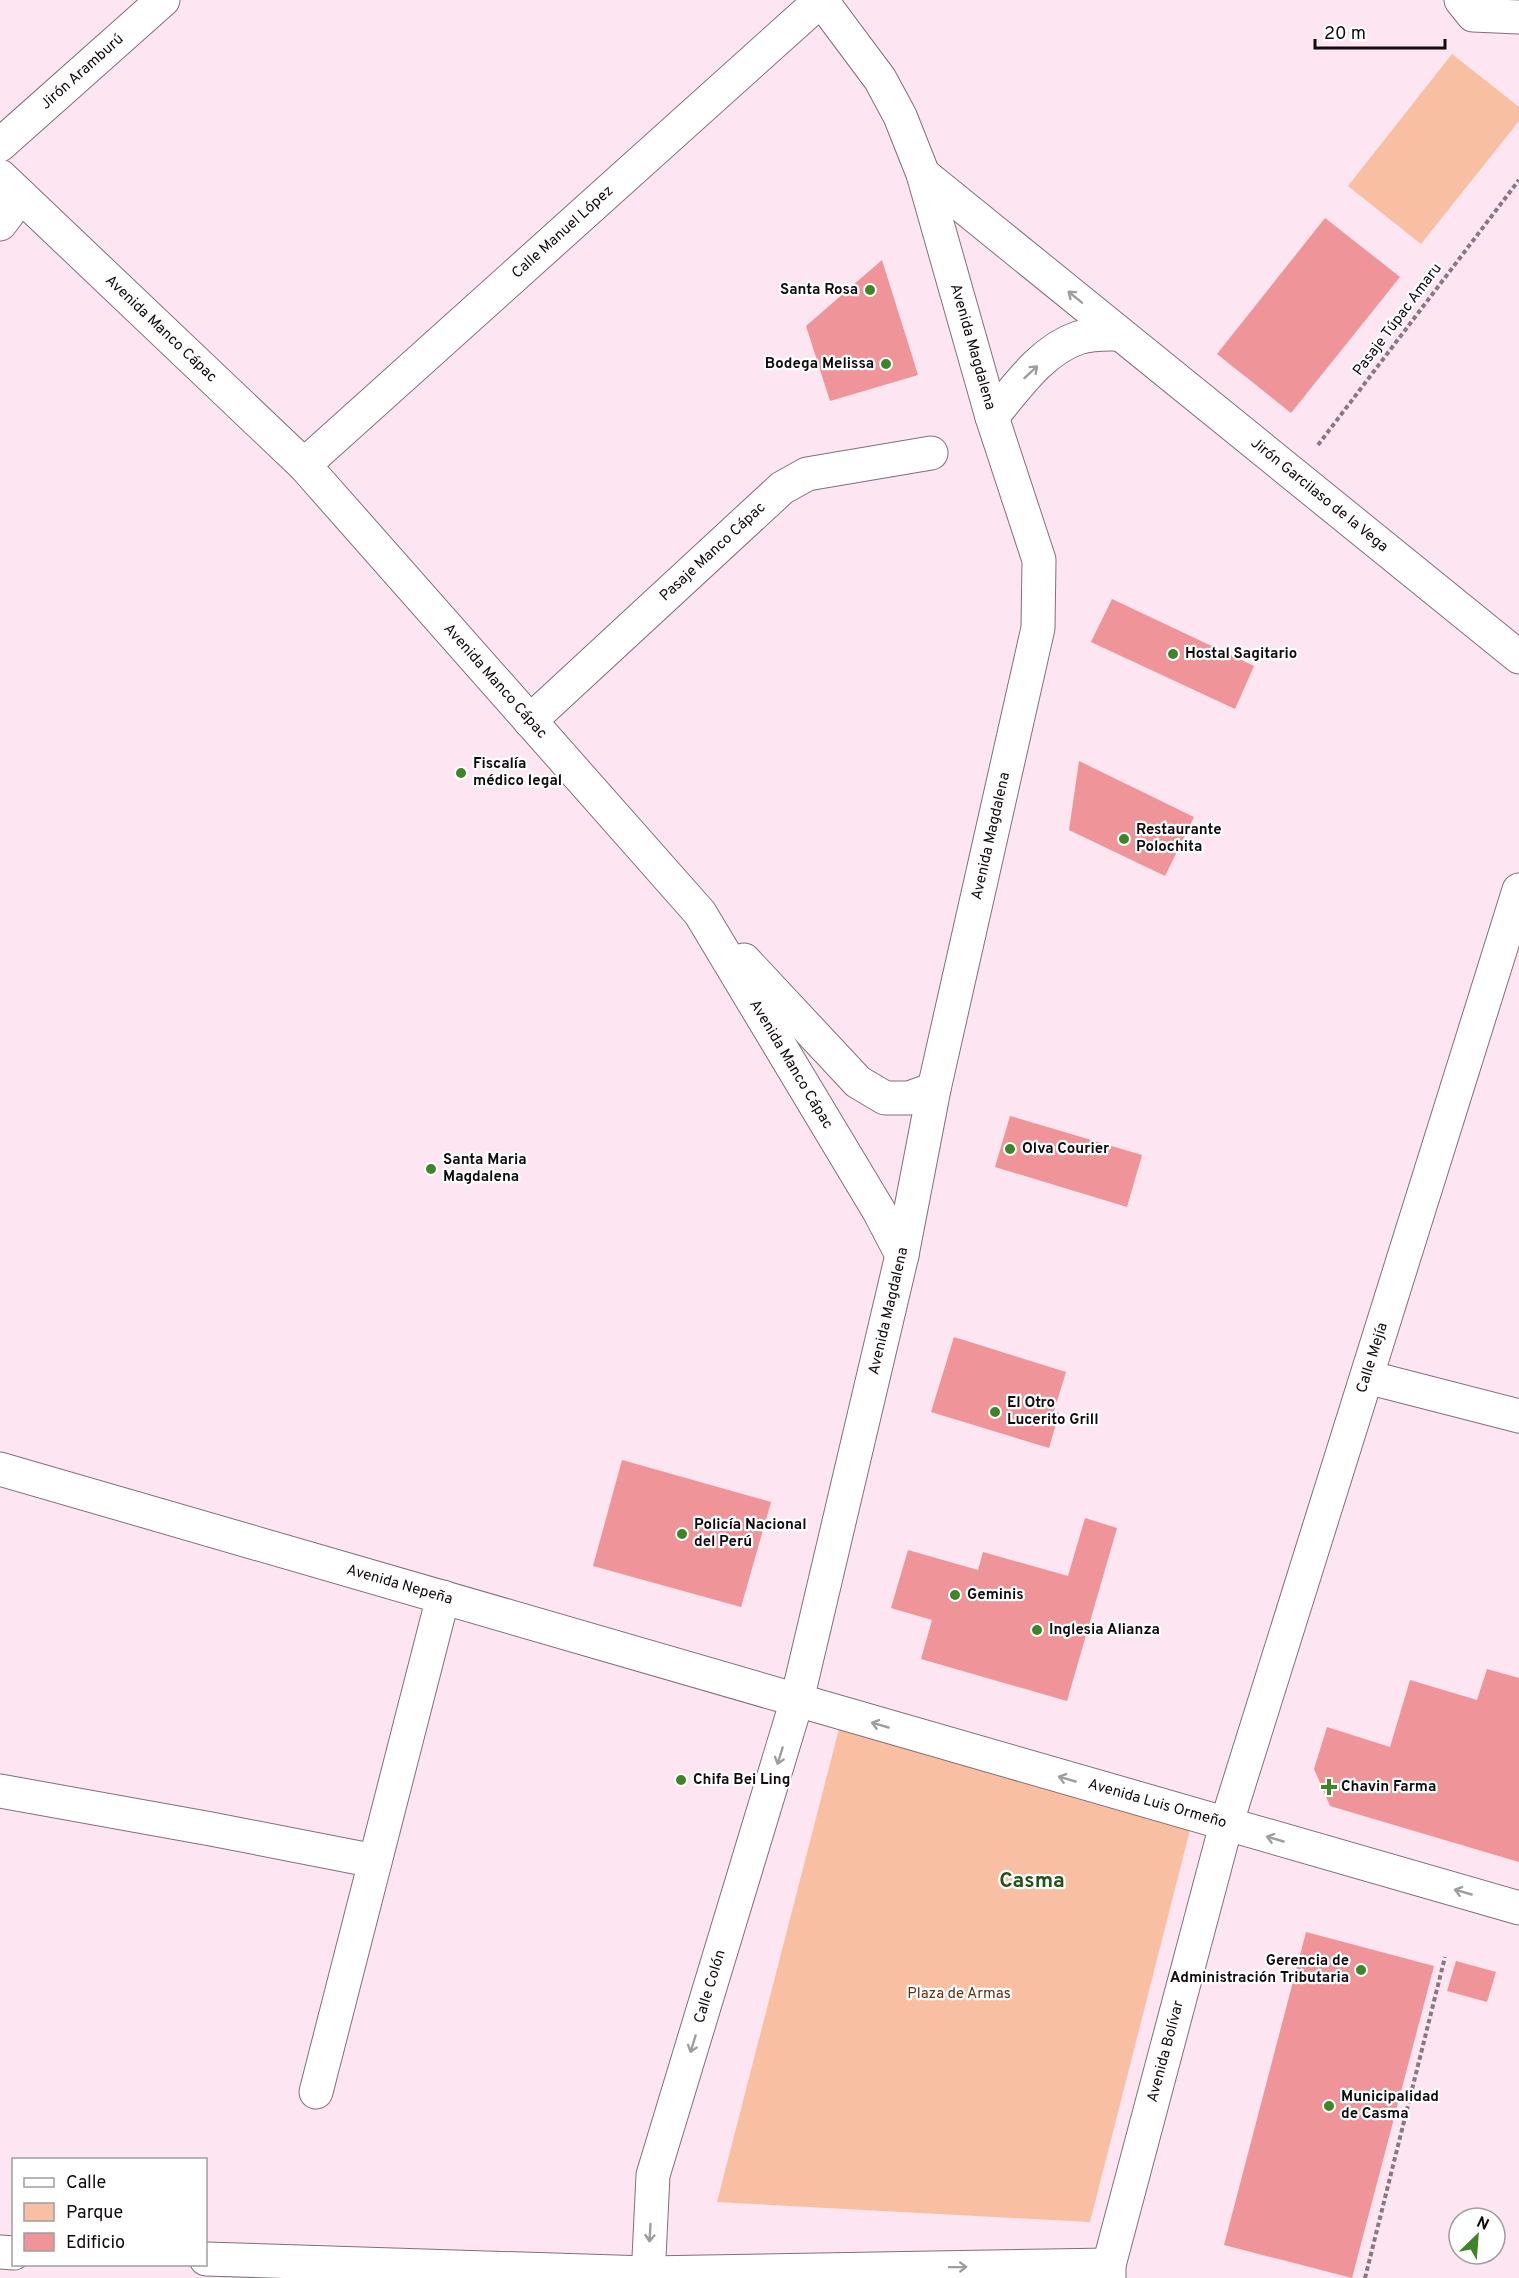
<svg xmlns="http://www.w3.org/2000/svg" width="1519" height="2278" font-family="Overpass,sans-serif">
  <style>
    .green { fill: #f9bfa2 }
    .building { fill: #ef9499 }
    .lines { fill: none; stroke-linecap: round; stroke-linejoin: round }
    .minor-casing { stroke: #836f79; stroke-width: 35 }
    .trunk-casing { stroke: #836f79; stroke-width: 35 }
    .path { stroke: #887880; stroke-width: 4; stroke-dasharray: 4.5 3; stroke-linecap: butt }
    .minor { stroke: #fff; stroke-width: 33 }
    .trunk { stroke: #fff; stroke-width: 33 }
    .oneway { stroke: #a09d9f }
    .poi-dot { fill: #3e8429; stroke: #fff; stroke-width: 2 }
    .labels { text-anchor: middle; dominant-baseline: central; stroke-width: 4.5; stroke-linejoin: round; paint-order: stroke }
    .street-label { font-size: 15px; fill: #120b0e; stroke: #fff }
    .poi-label { font-size: 15px; font-weight: bold; fill: #120b0e; stroke: #fff; text-anchor: start }
    .park-label { font-size: 15px; fill: #623013; stroke: #fff }
    .district-label { font-size: 21px; font-weight: bold; fill: #255218; stroke: #fff }
  </style>
  <rect width="100%" height="100%" fill="#fde5f1"/>
  <g class="green">
    <polygon points="1452,54 1519,107 1519,121 1421,244 1348,186"/>
    <polygon points="840,1725 1192,1822 1090,2222 717,2202"/>
  </g>
  <g class="building">
    <polygon points="1325,218 1400,277 1291,413 1217,354"/>
    <polygon points="882,260 918,375 830,401 806,326"/>
    <polygon points="1112,599 1254,666 1235,709 1091,642"/>
    <polygon points="1079,761 1194,817 1165,876 1069,830"/>
    <polygon points="1010,1116 1142,1155 1127,1207 995,1167"/>
    <polygon points="954,1337 1066,1372 1054,1411 1059,1413 1049,1448 931,1412"/>
    <polygon points="622,1460 771,1502 741,1607 593,1566"/>
    <polygon points="1085,1518 1117,1528 1067,1701 921,1659 932,1620 891,1608 908,1550 978,1570 983,1552 1068,1576"/>
    <polygon points="1487,1669 1519,1678 1519,1862 1330,1806 1314,1769 1327,1727 1390,1747 1410,1680 1477,1700"/>
    <polygon points="1306,1932 1434,1966 1352,2278 1224,2245"/>
    <polygon points="1456,1961 1496,1972 1487,2002 1447,1991"/>
  </g>
  <g class="lines">
    <defs>
      <g id="minor">
        <polyline points="1461,0 1473,15 1519,17"/>
        <path id="s1" d="M0 145 163 0"/>
        <path id="s2" d="M923 174 1519 657"/>
        <path id="s3" d="M0 176 304 465 700 913 879 1211 902 1255"/>
        <polyline points="0,224 21,196"/>
        <path d="M992 417C1016 388 1042 350 1078 338 1092 333 1106 334 1120 334"/>
        <path id="s4" d="M304 465 821 0"/>
        <path id="s5" d="M530 721 782 488 807 474 931 453"/>
        <polyline points="744,960 858,1082 885,1098 909,1098 934,1089"/>
        <polyline points="1367,1377 1519,1416"/>
        <path id="s6" d="M0 1469 797 1700"/>
        <polyline points="0,1791 211,1829 375,1861"/>
        <polyline points="316,2092 443,1597"/>
        <polyline points="0,2252 14,2253"/>
        <polyline points="206,2259 647,2273 1109,2265"/>
        <path id="s7" d="M1109 2278V2265L1226 1825 1519 890"/>
      </g>
      <g id="trunk">
        <path id="s8" d="M797 1700 1519 1908"/>
        <path id="s9" d="M648 2278 653 2175 797 1700 902 1255 934 1089 1038 628 1039 560 992 417 923 174 900 116 880 79 821 0"/>
      </g>
    </defs>
    <use href="#minor" class="minor-casing"/>
    <use href="#trunk" class="trunk-casing"/>
    <g class="path">
      <polyline points="1318,445 1519,180"/>
      <polyline points="1365,2278 1445,1957"/>
    </g>
    <use href="#minor" class="minor"/>
    <use href="#trunk" class="trunk"/>
  </g>
  <defs><path id="oneway-shaft" d="M-6 0H5M1.5-3L5.5 0L1.5 3" fill="none" stroke-width="1.6" stroke-linecap="round" stroke-linejoin="round" transform="scale(1.5)"/></defs>
  <g class="oneway">
    <use href="#oneway-shaft" transform="translate(1075 297) rotate(-141)"/>
    <use href="#oneway-shaft" transform="translate(1031 372) rotate(-43)"/>
    <use href="#oneway-shaft" transform="translate(880 1725) rotate(-164)"/>
    <use href="#oneway-shaft" transform="translate(780 1756) rotate(107)"/>
    <use href="#oneway-shaft" transform="translate(1067 1779) rotate(-164)"/>
    <use href="#oneway-shaft" transform="translate(1275 1839) rotate(-164)"/>
    <use href="#oneway-shaft" transform="translate(1463 1892) rotate(-164)"/>
    <use href="#oneway-shaft" transform="translate(693 2044) rotate(107)"/>
    <use href="#oneway-shaft" transform="translate(650 2233) rotate(93)"/>
    <use href="#oneway-shaft" transform="translate(958 2267) rotate(-1)"/>
  </g>
  <g class="poi-dot">
    <circle cx="870" cy="290" r="6"/>
    <circle cx="886" cy="364" r="6"/>
    <circle cx="1173" cy="654" r="6"/>
    <circle cx="461" cy="773" r="6"/>
    <circle cx="1124" cy="839" r="6"/>
    <circle cx="1010" cy="1149" r="6"/>
    <circle cx="431" cy="1169" r="6"/>
    <circle cx="995" cy="1412" r="6"/>
    <circle cx="682" cy="1534" r="6"/>
    <circle cx="955" cy="1595" r="6"/>
    <circle cx="1037" cy="1630" r="6"/>
    <circle cx="681" cy="1780" r="6"/>
    <path d="M1326 1778h6v6h6v6h-6v6h-6v-6h-6v-6h6z"/>
    <circle cx="1361" cy="1970" r="6"/>
    <circle cx="1329" cy="2106" r="6"/>
  </g>
  <g class="labels">
    <g class="street-label">
      <text stroke="none"><textPath href="#s1" startOffset="110">Jirón Aramburú</textPath></text>
      <text stroke="none"><textPath href="#s4" startOffset="348">Calle Manuel López</textPath></text>
      <text transform="translate(1398 320) rotate(-53)">Pasaje Túpac Amaru</text>
      <text stroke="none"><textPath href="#s3" startOffset="222">Avenida Manco Cápac</textPath></text>
      <text transform="translate(972 347) rotate(74)">Avenida Magdalena</text>
      <text stroke="none"><textPath href="#s2" startOffset="510">Jirón Garcilaso de la Vega</textPath></text>
      <text stroke="none"><textPath href="#s5" startOffset="249">Pasaje Manco Cápac</textPath></text>
      <text stroke="none"><textPath href="#s3" startOffset="708">Avenida Manco Cápac</textPath></text>
      <text stroke="none"><textPath href="#s9" startOffset="1485">Avenida Magdalena</textPath></text>
      <text stroke="none"><textPath href="#s3" startOffset="1194">Avenida Manco Cápac</textPath></text>
      <text stroke="none"><textPath href="#s9" startOffset="999">Avenida Magdalena</textPath></text>
      <text stroke="none"><textPath href="#s7" startOffset="958">Calle Mejía</textPath></text>
      <text stroke="none"><textPath href="#s6" startOffset="416">Avenida Nepeña</textPath></text>
      <text stroke="none"><textPath href="#s8" startOffset="375">Avenida Luis Ormeño</textPath></text>
      <text stroke="none"><textPath href="#s9" startOffset="300">Calle Colón</textPath></text>
      <text stroke="none"><textPath href="#s7" startOffset="234">Avenida Bolívar</textPath></text>
    </g>
    <g class="poi-label">
      <text x="858" y="290" text-anchor="end">Santa Rosa</text>
      <text x="874" y="364" text-anchor="end">Bodega Melissa</text>
      <text x="1185" y="654">Hostal Sagitario</text>
      <text x="473" y="764">Fiscalía<tspan x="473" dy="17">médico legal</tspan></text>
      <text x="1136" y="830">Restaurante<tspan x="1136" dy="17">Polochita</tspan></text>
      <text x="1022" y="1149">Olva Courier</text>
      <text x="443" y="1160">Santa Maria<tspan x="443" dy="17">Magdalena</tspan></text>
      <text x="1007" y="1403">El Otro<tspan x="1007" dy="17">Lucerito Grill</tspan></text>
      <text x="694" y="1525">Policía Nacional<tspan x="694" dy="17">del Perú</tspan></text>
      <text x="967" y="1595">Geminis</text>
      <text x="1049" y="1630">Inglesia Alianza</text>
      <text x="693" y="1780">Chifa Bei Ling</text>
      <text x="1341" y="1787">Chavin Farma</text>
      <text x="1349" y="1961" text-anchor="end">Gerencia de<tspan x="1349" dy="17">Administración Tributaria</tspan></text>
      <text x="1341" y="2097">Municipalidad<tspan x="1341" dy="17">de Casma</tspan></text>
    </g>
    <g class="park-label">
      <text x="959" y="1994">Plaza de Armas</text>
    </g>
    <g class="district-label">
      <text x="1032" y="1881">Casma</text>
    </g>
  </g>
  <rect x="12" y="2158" width="195" height="108" fill="#ffffff" stroke="#a09d9f" stroke-width="1.5"/>
  <rect x="24" y="2178" width="30" height="9" fill="#ffffff" stroke="#a09d9f" stroke-width="1.5"/>
  <text x="66" y="2188" font-size="18" fill="#120b0e">Calle</text>
  <rect x="24" y="2203" width="30" height="18" fill="#f9bfa2" stroke="#a09d9f" stroke-width="1.5"/>
  <text x="66" y="2218" font-size="18" fill="#120b0e">Parque</text>
  <rect x="24" y="2233" width="30" height="18" fill="#ef9499" stroke="#a09d9f" stroke-width="1.5"/>
  <text x="66" y="2248" font-size="18" fill="#120b0e">Edificio</text>
  <g transform="translate(1477 2236) rotate(25)"><circle r="28" fill="#ffffff" stroke="#a09d9f" stroke-width="1.5"/>
  <path d="M0-4.5L10 22L0 15L-10 22Z" fill="#3e8429"/>
  <text y="-9" font-size="16" font-weight="bold" text-anchor="middle" fill="#120b0e">N</text>
  </g>
  <path d="M1315 39v9h130v-9" fill="none" stroke="#120b0e" stroke-width="3"/>
  <text x="1324" y="39" font-size="18" fill="#120b0e" stroke="#ffffff" stroke-width="4.5" paint-order="stroke">20 m</text>
</svg>
